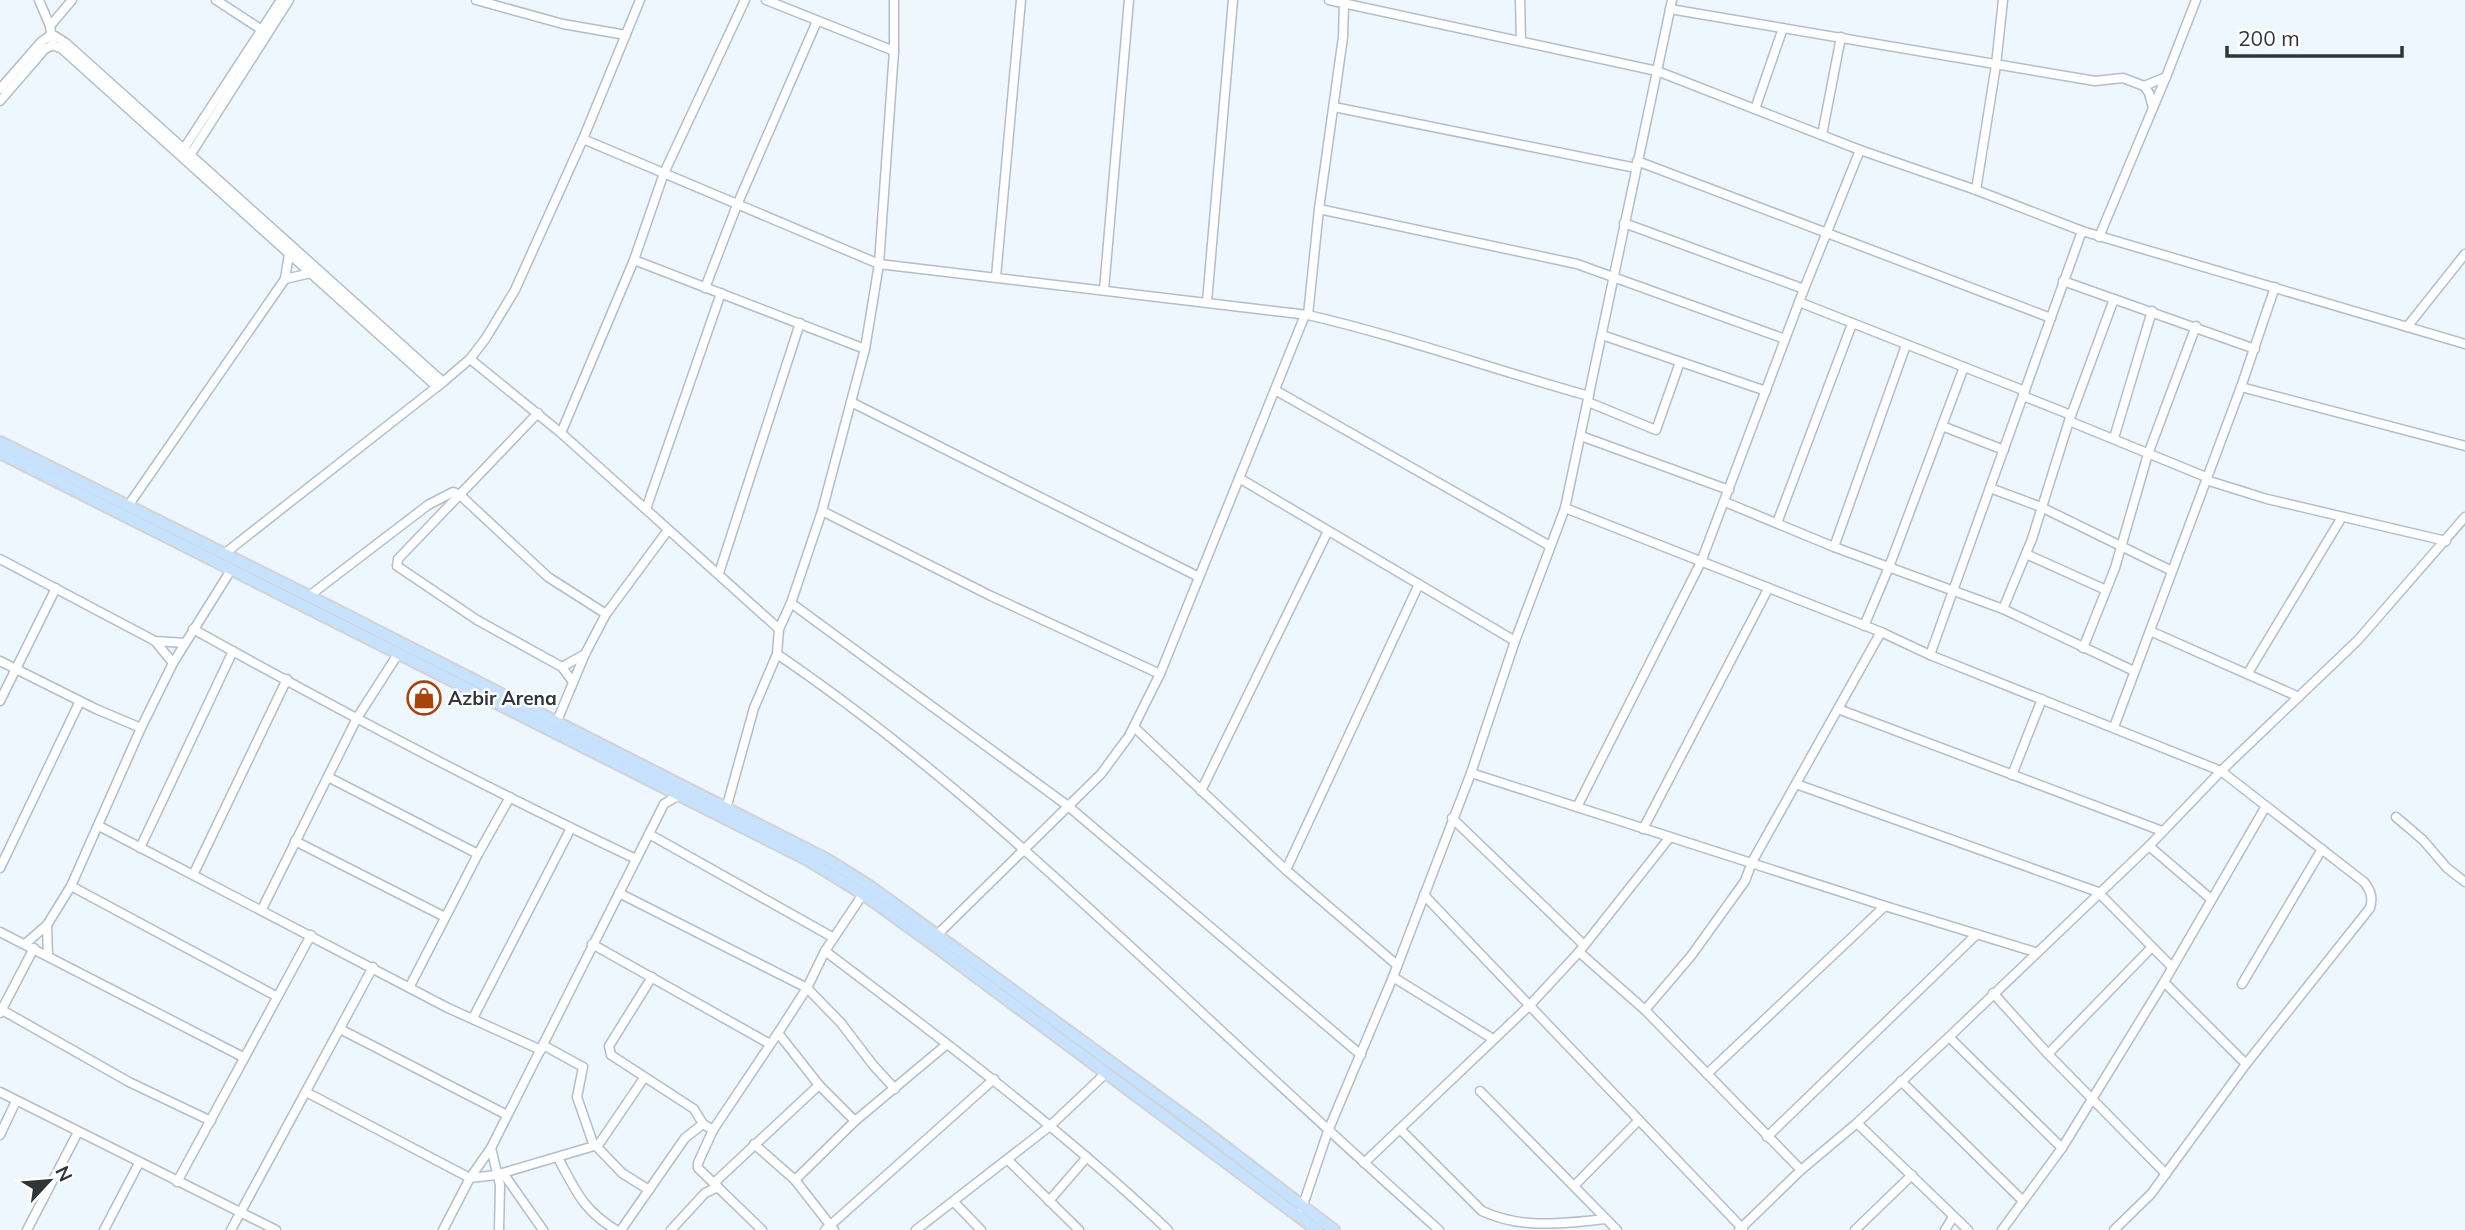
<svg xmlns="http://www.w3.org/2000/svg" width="2465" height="1230" font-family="Mulish,sans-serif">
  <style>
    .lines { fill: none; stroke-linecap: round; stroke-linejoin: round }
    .minor-casing { stroke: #b2becb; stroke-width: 11 }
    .major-casing { stroke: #d1d3d4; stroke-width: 14 }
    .minor { stroke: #fff; stroke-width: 8 }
    .major { stroke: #c7e2fe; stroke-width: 10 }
    .labels { text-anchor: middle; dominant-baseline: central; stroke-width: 5; stroke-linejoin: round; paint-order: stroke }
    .poi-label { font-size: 19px; font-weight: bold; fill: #30353a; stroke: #fff; text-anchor: start }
  </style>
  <rect width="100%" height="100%" fill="#eef6fe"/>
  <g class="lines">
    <defs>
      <g id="minor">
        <polyline points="39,0 50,26 52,40"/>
        <polyline points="216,0 262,30"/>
        <polyline points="476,0 563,24 626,35"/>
        <polyline points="766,0 894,51"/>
        <polyline points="1329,0 1657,71 1860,150 1976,190 2082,231 2465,344"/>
        <polyline points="1520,0 1521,40"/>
        <polyline points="1670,9 2095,81 2123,78 2144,86 2166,77"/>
        <polyline points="50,26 72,0"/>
        <polyline points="2144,86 2149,93 2153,108"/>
        <polyline points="0,89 40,43 48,37 55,36 66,43 443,382"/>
        <polyline points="0,101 45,49 53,45 62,49 437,387"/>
        <polyline points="1334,107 1636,168"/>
        <polyline points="1755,109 1783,28"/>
        <polyline points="1822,135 1841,37"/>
        <path d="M583 139 879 264 1308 315C1403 337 1495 370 1589 396"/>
        <polyline points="181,153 281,0"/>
        <polyline points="189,157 289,0"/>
        <polyline points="1637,161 2051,318"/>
        <polyline points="1976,190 1996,65 2003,0"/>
        <polyline points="1319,209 1577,264 1785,339"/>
        <polyline points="1624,223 1804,289"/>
        <polyline points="2099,237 2166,77 2196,0"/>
        <polyline points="634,260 865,349"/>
        <polyline points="996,277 1021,0"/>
        <polyline points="285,279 311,273"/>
        <polyline points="2063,281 2255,349"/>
        <polyline points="705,288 737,205 817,21"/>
        <polyline points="1104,290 1129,0"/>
        <polyline points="1207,302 1233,0"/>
        <polyline points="1799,302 2025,391"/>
        <polyline points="1308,315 1319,209 1343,37 1344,4"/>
        <polyline points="2407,327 2465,254"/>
        <polyline points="1602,335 1766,391"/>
        <polyline points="470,359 561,433 779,629"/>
        <polyline points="2241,387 2465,446"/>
        <polyline points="1275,390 1550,546"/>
        <polyline points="2023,396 2071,415"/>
        <polyline points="851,402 1199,577"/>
        <polyline points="1588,402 1656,430 1680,362"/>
        <polyline points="538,413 398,559 397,566 477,620 562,667 573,682"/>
        <polyline points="2069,421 2206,477"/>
        <polyline points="1942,426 2004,450"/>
        <polyline points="561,433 634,260 664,173 745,0"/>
        <polyline points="1581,436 1729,490"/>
        <polyline points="2114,438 2152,311"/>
        <polyline points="1239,478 1515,641"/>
        <polyline points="2206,480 2267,499 2446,541"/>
        <polyline points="1990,488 2041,507 2172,571"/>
        <polyline points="1725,502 1834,547 2003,609 2134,671"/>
        <polyline points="128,506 285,279 289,254"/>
        <polyline points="1565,508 1881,632 1930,655 2221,771 2266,806 2164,982 2062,1148 2002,1230"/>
        <polyline points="646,509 721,293"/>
        <polyline points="822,511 991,596 1160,674"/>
        <polyline points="1777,523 1852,324"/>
        <polyline points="1834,547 1906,345"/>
        <polyline points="224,554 443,382 470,359 486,338 515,290 583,139 640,0"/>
        <polyline points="2026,554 2106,590"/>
        <polyline points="0,559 155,641 173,663"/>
        <polyline points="719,573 800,323"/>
        <polyline points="309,596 428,505 453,492 459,494 548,577 606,614"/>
        <polyline points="791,603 1068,806 1361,1055"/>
        <polyline points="2003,609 2032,539 2069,421 2114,299"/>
        <polyline points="1864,626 1889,567 1964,367"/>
        <path d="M193 629C338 710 486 788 636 859"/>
        <polyline points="2150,631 2299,697"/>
        <polyline points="155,641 185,643"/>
        <polyline points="2083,648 2115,568 2148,454 2196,326"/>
        <path d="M777 654C921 752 1043 865 1170 983 1259 1066 1348 1149 1439 1230"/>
        <polyline points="1930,655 2082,231"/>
        <polyline points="0,661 96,709 141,728"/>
        <polyline points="562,667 585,654"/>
        <polyline points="2248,673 2342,517"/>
        <polyline points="0,701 56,588"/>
        <polyline points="1838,709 2162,831"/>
        <polyline points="557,721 585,654 606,614 668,530"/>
        <polyline points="1134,727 1286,870 1397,965"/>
        <polyline points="2114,727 2241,387 2275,287"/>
        <polyline points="1471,773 1885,906 2035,952"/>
        <polyline points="2012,775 2042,699"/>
        <polyline points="328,777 478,854"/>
        <polyline points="1796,784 2098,892 2171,966"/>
        <polyline points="1201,791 1328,531"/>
        <polyline points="1577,807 1701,562 1804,289 1860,150"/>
        <polyline points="726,809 754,708 777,654 779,629 791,603 822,511 865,349 879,264 894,51 894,0"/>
        <polyline points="2396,817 2423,840 2447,868 2465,882"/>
        <polyline points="1452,818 1584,945"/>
        <polyline points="99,826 448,1008 541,1050"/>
        <polyline points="1643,829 1768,589"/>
        <polyline points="649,834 834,938"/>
        <polyline points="295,841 445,917"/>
        <polyline points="2149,846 2211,899"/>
        <polyline points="140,848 233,651"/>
        <polyline points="0,868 80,701"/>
        <polyline points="1286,870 1419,584"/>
        <polyline points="194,873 287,679"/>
        <polyline points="71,886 276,996"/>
        <polyline points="619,893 807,988 841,1023 873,1065 895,1089"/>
        <polyline points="1424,895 1743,1229"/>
        <polyline points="262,909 357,718 398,654"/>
        <polyline points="47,925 48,956"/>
        <polyline points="0,932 243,1057"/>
        <polyline points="937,935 1101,774 1129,736 1160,674 1305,315"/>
        <polyline points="25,944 47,925 71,886 141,728 173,663 231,570"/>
        <polyline points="592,944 770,1044"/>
        <path d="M825 951C943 1040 1061 1129 1168 1230"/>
        <polyline points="1579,952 1645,1010 1801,1170"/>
        <polyline points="652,977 609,1046 611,1055 694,1109 703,1124 713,1130"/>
        <polyline points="1393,977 1493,1039"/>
        <polyline points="2164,982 2246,1064"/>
        <polyline points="2242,984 2322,849"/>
        <polyline points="410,986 478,854 510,797"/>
        <polyline points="1993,993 2048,1054 2166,1174"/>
        <polyline points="2,1010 129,1082 211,1121"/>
        <polyline points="1645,1010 1691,956 1745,881 1752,862 1881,632"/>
        <polyline points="0,1013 34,948"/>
        <polyline points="473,1018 571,828"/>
        <polyline points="340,1029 507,1115"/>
        <polyline points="778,1033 819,1085 855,1121"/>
        <polyline points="1949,1037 2062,1148"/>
        <polyline points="543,1045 583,1067 577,1097 594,1146 597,1147 622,1173 649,1190"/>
        <polyline points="2048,1054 2152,947"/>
        <polyline points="1707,1074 1885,906"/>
        <polyline points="1901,1081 2023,1201"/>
        <polyline points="1480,1091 1617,1230"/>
        <polyline points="0,1092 276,1230"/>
        <polyline points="306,1092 470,1178 496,1175 594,1146"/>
        <polyline points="1857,1123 1968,1230"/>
        <path d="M1400 1129 1482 1211C1523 1230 1563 1223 1606 1219"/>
        <polyline points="0,1135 16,1101"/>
        <polyline points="1767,1137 1977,934"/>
        <polyline points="754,1144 795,1180 834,1230"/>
        <polyline points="597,1147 644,1078"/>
        <path d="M558 1158C576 1191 583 1210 616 1230"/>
        <polyline points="1008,1160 1079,1230"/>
        <polyline points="1364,1163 1530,1005 1579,952 1670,837"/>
        <polyline points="503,1173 543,1230"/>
        <polyline points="795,1180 855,1121 946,1045"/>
        <polyline points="177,1182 311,935"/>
        <polyline points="714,1183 819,1085"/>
        <polyline points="1574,1186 1639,1120"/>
        <polyline points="1049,1201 1087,1157"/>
        <polyline points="954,1202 981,1230"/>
        <polyline points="1302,1208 1328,1131 1393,977 1471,773 1515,641 1565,508 1672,0"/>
        <polyline points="27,1230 78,1132"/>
        <polyline points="104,1230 139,1163"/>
        <polyline points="231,1230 373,967"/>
        <polyline points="443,1230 470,1178 491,1148"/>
        <polyline points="499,1230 500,1185 491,1148 664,804 679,795"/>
        <polyline points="621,1230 685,1138 703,1124"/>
        <polyline points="671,1230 705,1193 718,1187"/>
        <polyline points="762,1230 698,1168 698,1163 713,1130 778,1033 807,988 825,951 863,894"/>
        <polyline points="825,1230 994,1079"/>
        <polyline points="916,1230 1050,1126 1106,1073"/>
        <polyline points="1739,1230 1801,1170 1857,1123 1949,1037 2149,846 2221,771 2358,640 2465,517"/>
        <polyline points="1855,1230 1912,1175"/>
        <polyline points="1945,1230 1953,1217"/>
        <path d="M2114 1230 2151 1194 2246 1064 2370 908C2373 897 2371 891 2364 882L2266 806"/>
      </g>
      <g id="major">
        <polyline points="0,442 309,596 828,860 868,885 937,935 1198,1126 1334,1230"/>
        <polyline points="0,453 808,860 863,894 931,943 1317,1230"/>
      </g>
    </defs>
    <use href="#minor" class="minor-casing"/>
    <use href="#major" class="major-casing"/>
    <use href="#minor" class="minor"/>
    <use href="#major" class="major"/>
  </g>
  <defs>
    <symbol id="shop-ring" viewBox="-11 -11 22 22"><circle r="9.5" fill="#fff" stroke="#a7440e" stroke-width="1.5"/><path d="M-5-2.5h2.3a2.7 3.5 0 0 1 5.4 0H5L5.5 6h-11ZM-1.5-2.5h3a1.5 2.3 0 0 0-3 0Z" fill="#a7440e"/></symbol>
  </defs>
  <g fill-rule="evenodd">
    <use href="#shop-ring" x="405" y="679" width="38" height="38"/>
  </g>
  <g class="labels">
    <g class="poi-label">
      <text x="448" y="698">Azbir Arena</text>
    </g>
  </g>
  <g transform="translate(49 1181) rotate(64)" stroke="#ffffff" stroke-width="5" paint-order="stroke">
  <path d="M0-5L12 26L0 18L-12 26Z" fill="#30353a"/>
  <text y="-10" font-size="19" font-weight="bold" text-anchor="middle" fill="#30353a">N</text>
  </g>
  <path d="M2227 46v10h175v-10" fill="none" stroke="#30353a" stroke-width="3.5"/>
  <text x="2238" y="46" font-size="21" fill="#30353a" stroke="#ffffff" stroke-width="5" paint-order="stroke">200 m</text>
</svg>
